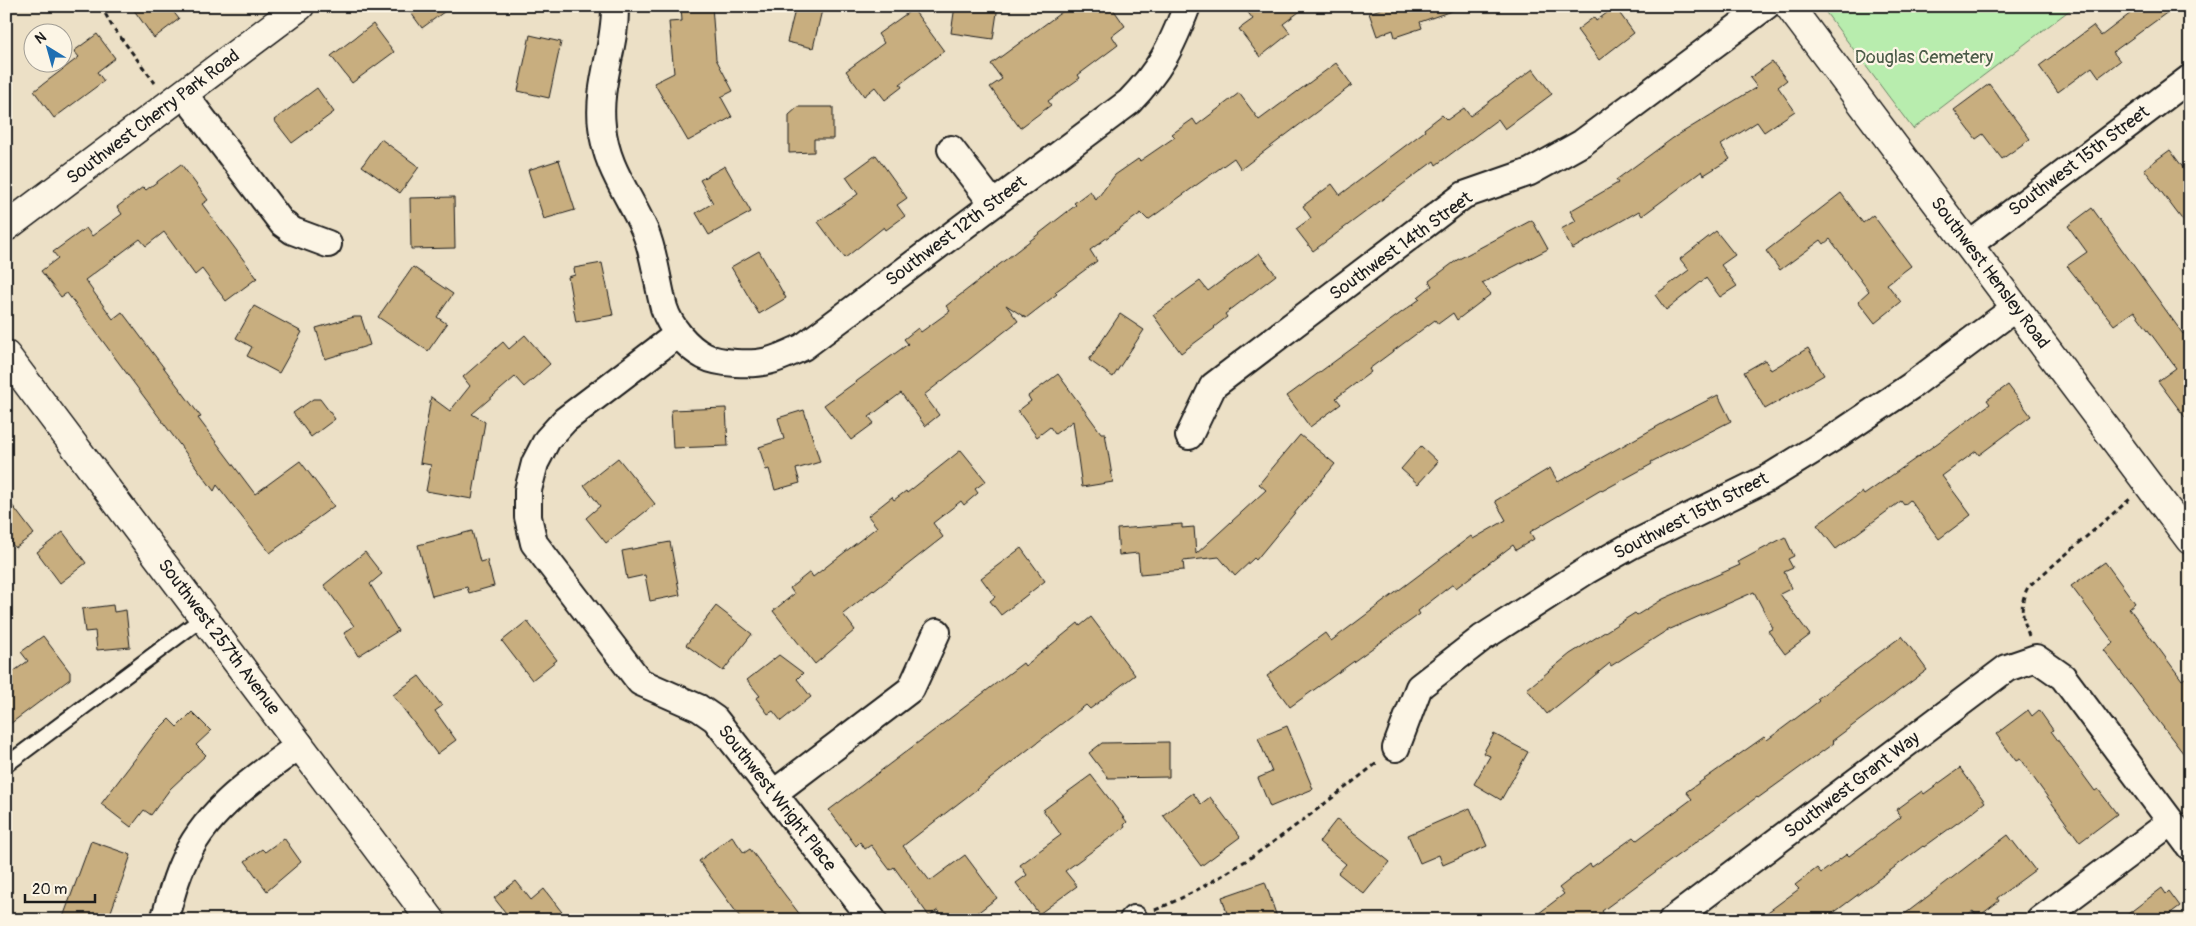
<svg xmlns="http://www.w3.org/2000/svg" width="2196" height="926" font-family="Pangolin,sans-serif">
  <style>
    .green { fill: #b8edae; stroke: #6a8465 }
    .building { fill: #c8ae7f; stroke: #1c1c1c }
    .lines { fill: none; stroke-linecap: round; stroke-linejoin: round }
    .service-casing { stroke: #1c1c1c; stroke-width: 18 }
    .minor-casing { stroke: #1c1c1c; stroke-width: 30 }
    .tertiary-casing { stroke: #1c1c1c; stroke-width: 31 }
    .primary-casing { stroke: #1c1c1c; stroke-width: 31 }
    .path { stroke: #1c1c1c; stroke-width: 3; stroke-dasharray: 5 4; stroke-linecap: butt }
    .service { stroke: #fcf5e5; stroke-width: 14 }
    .minor { stroke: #fcf5e5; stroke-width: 26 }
    .tertiary { stroke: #fcf5e5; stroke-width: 28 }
    .primary { stroke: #fcf5e5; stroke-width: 28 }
    .labels { text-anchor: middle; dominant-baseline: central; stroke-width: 4.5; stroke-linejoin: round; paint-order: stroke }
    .park-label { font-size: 18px; fill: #4b5b48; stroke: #fcf5e5 }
    .street-label { font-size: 18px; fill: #1c1c1c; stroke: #fcf5e5 }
  </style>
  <rect width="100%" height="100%" fill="#ece0c6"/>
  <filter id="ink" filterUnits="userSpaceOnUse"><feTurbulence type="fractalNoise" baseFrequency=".02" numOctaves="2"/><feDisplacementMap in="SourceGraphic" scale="10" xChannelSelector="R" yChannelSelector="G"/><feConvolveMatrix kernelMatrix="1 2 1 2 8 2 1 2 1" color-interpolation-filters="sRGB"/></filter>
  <g filter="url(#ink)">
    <polygon class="green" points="1821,6 2075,6 1913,129"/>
    <g class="building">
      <polygon points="131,6 169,6 179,19 154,38"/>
      <polygon points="406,6 452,6 422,28"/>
      <polygon points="681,6 712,6 716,59 733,91 721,97 732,117 688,141 654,83 674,73 669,22 682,21"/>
      <polygon points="796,6 822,10 813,48 787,42"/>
      <polygon points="955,6 998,6 993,39 951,33"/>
      <polygon points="1070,6 1111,6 1125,26 1112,36 1118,45 1078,75 1080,78 1048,101 1051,105 1020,128 990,87 1002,79 991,64"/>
      <polygon points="1243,6 1307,6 1283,24 1290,33 1260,57 1239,29 1253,19"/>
      <polygon points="1389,6 1457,6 1457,9 1420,22 1422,28 1395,37 1393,30 1377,36 1369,13"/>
      <polygon points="2140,6 2176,6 2113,52 2120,61 2099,77 2092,67 2058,92 2039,66 2093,26 2101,36"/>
      <polygon points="1615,7 1634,33 1599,60 1577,30 1594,17 1596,21"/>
      <polygon points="913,9 944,51 900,84 902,87 885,100 875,87 864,96 846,71 884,43 878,34"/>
      <polygon points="373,24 394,52 352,83 331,56"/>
      <polygon points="97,34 115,58 97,72 104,81 54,118 34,91 79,57 74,51"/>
      <polygon points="530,35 561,42 549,98 518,91"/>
      <polygon points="1772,62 1787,80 1778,87 1795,111 1764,132 1757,122 1721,145 1730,159 1704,175 1702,171 1642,216 1639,211 1572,249 1561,229 1576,221 1570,211 1618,183 1616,180 1673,138 1757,87 1750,78"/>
      <polygon points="1336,63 1352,85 1241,169 1234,158 1148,220 1141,213 1090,250 1097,261 1055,292 1057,294 1026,318 1006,305 1018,321 924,395 939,415 925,426 901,393 869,417 874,423 851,440 824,405 908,344 904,339 918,328 921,332 950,311 946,306 1076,205 1074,203 1090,191 1096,200 1115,175 1138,159 1140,161 1175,137 1172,134 1193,119 1197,125 1239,93 1259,120"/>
      <polygon points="1533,69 1552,94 1505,129 1498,119 1436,165 1434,161 1313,251 1296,229 1311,218 1303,206 1332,184 1340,195 1425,131 1424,129 1442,115 1447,120 1464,108 1470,116"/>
      <polygon points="1989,84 2030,139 2002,159 1983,134 1976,139 1954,110"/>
      <polygon points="317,88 334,112 292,143 274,120"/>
      <polygon points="798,107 833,107 833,139 814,139 814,152 789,153 789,115"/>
      <polygon points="381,139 419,167 400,193 362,166"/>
      <polygon points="2170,150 2190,177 2190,230 2144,169"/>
      <polygon points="876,155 907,198 897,205 905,216 886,230 884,227 845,258 818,222 858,194 846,177"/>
      <polygon points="559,160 575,210 544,219 528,170"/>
      <polygon points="181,164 208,200 202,204 257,278 226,301 202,269 195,275 164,232 146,246 140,239 85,280 113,319 122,312 201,417 198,418 255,494 300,461 334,506 270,553 217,485 214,491 67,293 61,297 41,271 58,258 53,252 86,228 92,236 122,214 117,207 143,187 146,190"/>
      <polygon points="725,166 751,212 709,235 696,213 713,203 700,180"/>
      <polygon points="1841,193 1863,223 1873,215 1911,266 1887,284 1901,302 1875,323 1858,301 1869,291 1830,239 1824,244 1821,240 1780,270 1766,251"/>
      <polygon points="454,197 455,248 411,249 410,198"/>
      <polygon points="2092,208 2183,334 2190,328 2190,424 2158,381 2176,368 2134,311 2114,325 2067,266 2087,252 2068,226"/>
      <polygon points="1532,220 1548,249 1482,283 1491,294 1457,320 1453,313 1438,324 1435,320 1369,369 1371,372 1336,398 1341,404 1310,427 1287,396 1420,299 1418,297 1432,286 1429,281 1457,260"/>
      <polygon points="1716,231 1735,255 1721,265 1737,286 1720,297 1706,278 1666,310 1655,295 1689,270 1680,259"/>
      <polygon points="759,251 786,298 759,314 731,267"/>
      <polygon points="1259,253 1276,275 1225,314 1227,317 1214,327 1215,328 1181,353 1153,315 1200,281 1208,291"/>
      <polygon points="602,263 613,315 576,322 568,277 575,275 574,268"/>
      <polygon points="413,267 453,294 437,317 447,324 428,351 378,317"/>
      <polygon points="254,306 302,332 279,373 247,356 252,347 236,338"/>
      <polygon points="1120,314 1144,330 1113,377 1089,360"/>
      <polygon points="354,317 361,317 370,345 325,359 316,328"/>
      <polygon points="525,335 550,364 524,387 515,377 472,414 485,422 472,499 426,491 431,465 420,463 431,397 450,411 470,386 463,377 503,342 509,349"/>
      <polygon points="1808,348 1824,375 1765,409 1744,372 1765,360 1771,370"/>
      <polygon points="1058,374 1101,433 1105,433 1113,482 1082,487 1073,421 1055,434 1050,427 1037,437 1018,411 1031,401 1028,396"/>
      <polygon points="2008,385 2031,416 1979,455 1976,451 1942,476 1971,515 1939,539 1910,500 1904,505 1901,501 1836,549 1817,525 1862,492 1864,495 1939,442 1990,404 1987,400"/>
      <polygon points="1718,395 1731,421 1651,462 1652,464 1602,491 1601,490 1530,532 1534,539 1516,550 1513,545 1456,588 1453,584 1418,611 1420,614 1290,707 1267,676 1325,633 1331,641 1471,536 1473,539 1506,520 1495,501 1550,468 1558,482 1667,421"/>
      <polygon points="313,399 320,399 335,419 311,437 293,413"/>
      <polygon points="726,408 728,446 673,448 671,410"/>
      <polygon points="804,410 820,462 796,469 800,483 775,490 769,469 766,470 759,447 784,439 778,418"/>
      <polygon points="1300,435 1335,464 1256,560 1254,558 1235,576 1219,557 1183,561 1184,570 1140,574 1138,553 1119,555 1117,529 1182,524 1182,528 1194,527 1196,554 1266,490 1259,484"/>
      <polygon points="1421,446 1438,462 1418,484 1401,469"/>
      <polygon points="961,450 986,481 975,489 978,493 964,505 961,501 933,523 943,537 874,591 873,590 843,614 855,630 815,664 773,611 794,594 790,588 810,572 813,577 877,527 868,516 892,497 894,500 906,491 907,493"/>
      <polygon points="618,458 655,504 606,543 586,518 600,506 584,485"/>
      <polygon points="6,497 34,534 15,548 6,536"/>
      <polygon points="472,531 480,562 487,560 494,586 469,593 467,587 432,596 418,545"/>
      <polygon points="63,532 86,563 60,583 37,552"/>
      <polygon points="1785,537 1794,556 1788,559 1793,568 1784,572 1792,588 1780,594 1810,635 1785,654 1768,631 1773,628 1754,592 1666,631 1611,666 1610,663 1547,714 1527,689 1570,654 1635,613 1637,615 1663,599 1740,565 1738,562"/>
      <polygon points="670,542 680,595 650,601 645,575 627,579 622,551"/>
      <polygon points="1021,548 1045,581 1001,615 990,601 995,597 981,578"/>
      <polygon points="365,552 382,574 370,584 398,631 358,656 344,633 354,626 324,585"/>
      <polygon points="2105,562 2135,603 2129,608 2182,680 2190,675 2190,762 2104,650 2114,643 2071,586"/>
      <polygon points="113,605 114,612 126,610 130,647 97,650 95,631 85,632 82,609"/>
      <polygon points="716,606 752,634 723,671 686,645"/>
      <polygon points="1091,617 1135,675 1090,709 1086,705 903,846 930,881 965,855 997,898 968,920 945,920 938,910 929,916 894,867 890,870 871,845 865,849 860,842 856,846 829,810 1023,663 1025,666 1078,623 1080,626"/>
      <polygon points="527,621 557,660 532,680 502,641"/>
      <polygon points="43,636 70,672 70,679 6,727 6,677 28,661 21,652"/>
      <polygon points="1902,636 1927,670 1832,741 1834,743 1758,798 1757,797 1602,911 1608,920 1530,920 1564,894 1559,888 1590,864 1592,867 1634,837 1637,840 1692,799 1686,792 1764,737 1767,740 1819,701 1817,699"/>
      <polygon points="779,655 803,673 797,679 811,697 781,721 773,711 768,714 756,698 760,696 747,680"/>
      <polygon points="419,676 442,706 435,711 456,740 437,754 393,695"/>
      <polygon points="2028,710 2032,716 2039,710 2053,730 2051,731 2095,791 2098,789 2117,814 2080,842 2020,759 2016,761 1996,734"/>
      <polygon points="192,712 211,731 196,745 206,755 170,789 151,815 144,810 131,827 101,804 154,734 169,719 177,727"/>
      <polygon points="1287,726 1313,789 1270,807 1258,778 1272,772 1258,738"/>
      <polygon points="1494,734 1528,752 1501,800 1474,784 1490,756 1483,753"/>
      <polygon points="1169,742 1169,777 1108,778 1089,753 1102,743"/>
      <polygon points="1960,768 1985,802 1971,813 1924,847 1923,846 1824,920 1757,920 1799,889 1795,885 1817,868 1821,873 1847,854 1849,856 1901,817 1896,810 1922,791 1924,794"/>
      <polygon points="1091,775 1127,822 1124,825 1125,827 1065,871 1077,886 1039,914 1016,883 1027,875 1020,865 1061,835 1043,810"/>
      <polygon points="1193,793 1201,804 1210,797 1240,837 1201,866 1163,815"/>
      <polygon points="1470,808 1487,846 1443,865 1439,855 1420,863 1408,835"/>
      <polygon points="1337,819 1390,862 1364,894 1338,873 1346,864 1319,842"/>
      <polygon points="2008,835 2035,870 1997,898 1999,901 1978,917 1973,911 1960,920 1897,920"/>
      <polygon points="732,836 744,853 750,849 804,920 742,920 699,861"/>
      <polygon points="284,838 301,862 267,891 245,861 262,849 265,852"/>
      <polygon points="91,841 131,855 108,920 62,920"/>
      <polygon points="516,881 531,900 544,889 568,920 505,920 509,917 494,898"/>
      <polygon points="1265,882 1278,920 1229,920 1222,897"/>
      <polygon points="2162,888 2166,894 2169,891 2180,906 2161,920 2120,920"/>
    </g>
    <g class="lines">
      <defs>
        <polyline id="service" points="6,765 204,617"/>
        <g id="minor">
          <path d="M615 6C616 47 597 84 602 126 606 168 629 194 645 231 655 255 657 282 664 308 670 327 687 347 704 356 719 364 752 365 768 361 780 358 792 352 803 347L1129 102C1160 70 1171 48 1187 6"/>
          <polyline points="184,94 282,223 293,231 328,244"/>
          <polyline points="951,149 993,204"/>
          <polyline points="1969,245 2190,78"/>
          <polyline points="678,334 565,420 547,440 535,463 528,490 528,517 534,543 640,682 699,708 715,719 873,920"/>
          <polyline points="1189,436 1213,386 1464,195 1530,172 1582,143 1766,6"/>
          <polyline points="1396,748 1419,687 1482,638 1586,571 1632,545 1768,478 1838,435 1911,386 2015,308"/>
          <polyline points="774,793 911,689 937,632"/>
          <path d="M164 920C170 902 174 882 182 865 204 811 255 778 300 745"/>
          <polyline points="1133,920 1134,919"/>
          <polyline points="1672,920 2007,668 2036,658 2063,677 2190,847"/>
          <polyline points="2040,920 2171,822"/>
        </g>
        <g id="tertiary">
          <polyline points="1789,6 2190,540"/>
          <polyline points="6,227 300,6"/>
        </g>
        <polyline id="primary" points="6,355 431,920"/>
      </defs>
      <use href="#service" class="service-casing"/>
      <use href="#minor" class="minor-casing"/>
      <use href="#tertiary" class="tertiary-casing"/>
      <use href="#primary" class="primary-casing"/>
      <g class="path">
        <polyline points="101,6 112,26 155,83"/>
        <path d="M2029 636C2023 617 2018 606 2028 587L2130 499"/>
        <path d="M1155 910C1238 875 1307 817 1377 763"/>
      </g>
      <use href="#service" class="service"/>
      <use href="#minor" class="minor"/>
      <use href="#tertiary" class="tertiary"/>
      <use href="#primary" class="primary"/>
    </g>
  </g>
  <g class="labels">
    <g class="park-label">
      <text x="1924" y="57">Douglas Cemetery</text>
    </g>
    <g class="street-label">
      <text transform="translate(153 117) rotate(-37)">Southwest Cherry Park Road</text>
      <text transform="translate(2079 161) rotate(-37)">Southwest 15th Street</text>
      <text transform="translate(956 231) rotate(-37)">Southwest 12th Street</text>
      <text transform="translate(1401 246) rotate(-36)">Southwest 14th Street</text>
      <text transform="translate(1990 273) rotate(53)">Southwest Hensley Road</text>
      <text transform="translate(1691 516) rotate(-27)">Southwest 15th Street</text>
      <text transform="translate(219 637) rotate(53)">Southwest 257th Avenue</text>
      <text transform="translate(1852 785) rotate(-37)">Southwest Grant Way</text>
      <text transform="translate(777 798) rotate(52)">Southwest Wright Place</text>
    </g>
  </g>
  <rect width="2196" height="926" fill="none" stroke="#fcf5e5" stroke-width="25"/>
  <rect x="12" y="12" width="2171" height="901" fill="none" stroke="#1c1c1c" stroke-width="2" filter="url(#ink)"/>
  <g transform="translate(48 48) rotate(323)"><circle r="24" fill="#fcf5e5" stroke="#a29e95"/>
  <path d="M0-4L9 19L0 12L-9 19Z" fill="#1f6fb2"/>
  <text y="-8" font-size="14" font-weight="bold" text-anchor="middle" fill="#1c1c1c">N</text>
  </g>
  <path d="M25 894v8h70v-8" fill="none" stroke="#1c1c1c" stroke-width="2.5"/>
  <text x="32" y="894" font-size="15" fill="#1c1c1c" stroke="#fcf5e5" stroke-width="4" paint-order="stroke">20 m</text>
</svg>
